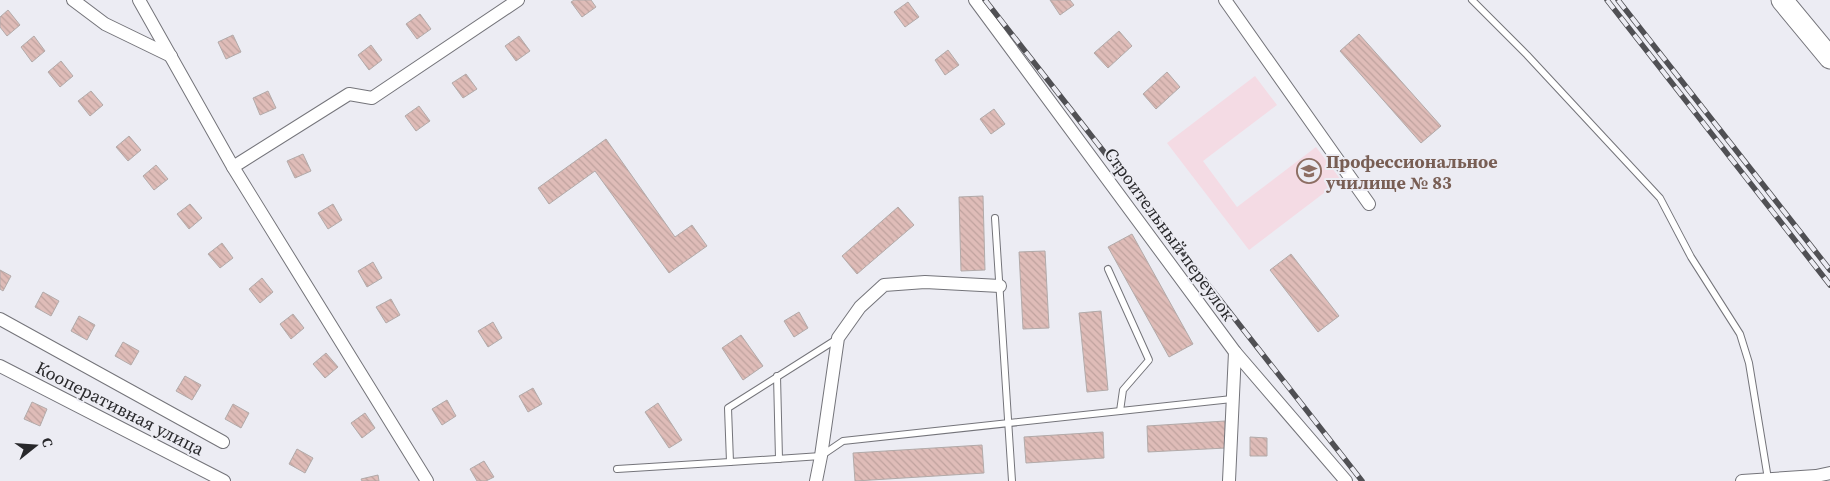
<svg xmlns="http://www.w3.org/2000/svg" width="1830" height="481" font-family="'Source Serif 4',serif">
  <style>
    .education { fill: #f4dbe4 }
    .building { fill: url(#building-back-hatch); stroke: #b2aaa9 }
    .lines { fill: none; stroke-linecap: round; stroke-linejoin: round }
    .lane-casing { stroke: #74747a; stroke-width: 8 }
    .street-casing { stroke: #74747a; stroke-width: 14 }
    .primary-casing { stroke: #74747a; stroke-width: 23 }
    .lane { stroke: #fff; stroke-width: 6 }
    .street { stroke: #fff; stroke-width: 12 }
    .primary { stroke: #fff; stroke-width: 21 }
    .rail-casing { stroke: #505054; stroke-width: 5.5 }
    .rail { stroke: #ececf3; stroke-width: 4; stroke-dasharray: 11; stroke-linecap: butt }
    .labels { text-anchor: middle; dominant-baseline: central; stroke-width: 4; stroke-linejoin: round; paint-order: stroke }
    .education-label { font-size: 18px; font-weight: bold; fill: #785e54; stroke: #ececf3; text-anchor: start }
    .street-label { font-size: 18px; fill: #28282b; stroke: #ececf3 }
  </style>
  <defs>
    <pattern id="building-back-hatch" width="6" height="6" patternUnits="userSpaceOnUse" patternTransform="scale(1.25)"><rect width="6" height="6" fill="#dfbcb8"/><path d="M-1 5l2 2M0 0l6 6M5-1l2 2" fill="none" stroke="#bfa29e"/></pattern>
  </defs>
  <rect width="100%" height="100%" fill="#ececf3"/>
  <polygon class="education" points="1255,76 1277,105 1203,161 1237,207 1316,147 1341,180 1249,250 1167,143"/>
  <g class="building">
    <polygon points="574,0 591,0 596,7 582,17 571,2"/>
    <polygon points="1050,0 1070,0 1074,5 1060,15"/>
    <polygon points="908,2 919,17 905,27 894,12"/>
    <polygon points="8,10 20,25 7,36 0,27 0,17"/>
    <polygon points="420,14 431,29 417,39 406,24"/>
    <polygon points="1119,31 1132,46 1108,68 1094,53"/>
    <polygon points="1359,34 1441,126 1421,143 1340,51"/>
    <polygon points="233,35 241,52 226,59 218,42"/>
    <polygon points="34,36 45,51 32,62 21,47"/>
    <polygon points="519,36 530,51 516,61 505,46"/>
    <polygon points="371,45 382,60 369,70 358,55"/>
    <polygon points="948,50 959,65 945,75 935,60"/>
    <polygon points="61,61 73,76 60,87 48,72"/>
    <polygon points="1167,72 1180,87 1156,109 1143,94"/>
    <polygon points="466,74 477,89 463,98 452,83"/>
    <polygon points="91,91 103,105 90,116 78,101"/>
    <polygon points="268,91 276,108 260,115 253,98"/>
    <polygon points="419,106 430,121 416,131 405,116"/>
    <polygon points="994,109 1005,124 991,134 980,119"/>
    <polygon points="129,136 141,150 128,161 116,147"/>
    <polygon points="606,139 675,237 692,225 707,246 669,273 595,171 549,204 538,188"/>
    <polygon points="303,154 311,171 295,178 287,161"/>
    <polygon points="156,165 168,179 154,190 143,176"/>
    <polygon points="983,196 985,270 961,271 959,197"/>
    <polygon points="190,204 202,218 189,229 177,214"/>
    <polygon points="333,204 342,220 328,229 318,213"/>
    <polygon points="898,207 914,225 857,274 842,256"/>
    <polygon points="1132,234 1193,344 1169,357 1108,247"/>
    <polygon points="222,243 233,258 220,268 208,254"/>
    <polygon points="1045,251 1049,328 1023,329 1019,252"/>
    <polygon points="1291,254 1339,316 1318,332 1270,270"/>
    <polygon points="373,262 382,278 367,287 358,271"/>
    <polygon points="0,270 11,276 3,291 0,289"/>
    <polygon points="262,278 273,292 260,303 249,289"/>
    <polygon points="43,292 59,301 51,316 35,307"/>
    <polygon points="391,299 400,315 386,323 376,307"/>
    <polygon points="1101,311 1108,390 1087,392 1079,313"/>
    <polygon points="799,312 808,328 794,337 784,321"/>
    <polygon points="293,314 304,328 291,339 280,324"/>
    <polygon points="79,316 95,325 87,340 71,331"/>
    <polygon points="493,322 502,338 488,347 478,331"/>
    <polygon points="741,335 763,366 743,380 722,348"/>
    <polygon points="123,342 139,351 131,365 115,356"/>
    <polygon points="326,353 338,367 325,378 313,364"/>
    <polygon points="185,376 201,385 192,400 176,391"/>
    <polygon points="533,388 542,404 528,412 519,396"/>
    <polygon points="447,400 456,416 442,425 432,409"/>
    <polygon points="32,402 47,409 40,426 24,419"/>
    <polygon points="658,403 682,440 669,448 645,412"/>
    <polygon points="233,404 249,413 241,428 225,419"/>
    <polygon points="365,413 375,428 362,438 351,423"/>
    <polygon points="1225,421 1226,448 1148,452 1147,426"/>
    <polygon points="1103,432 1104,458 1026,463 1024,437"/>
    <polygon points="1250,437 1267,438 1267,456 1250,456"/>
    <polygon points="982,445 984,473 855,481 853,453"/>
    <polygon points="297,449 313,458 305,473 289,464"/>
    <polygon points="484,461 494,477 486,481 477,481 470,469"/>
    <polygon points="378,475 379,481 362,481 361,479"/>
  </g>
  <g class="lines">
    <defs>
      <g id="lane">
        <polyline points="1472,0 1527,55 1660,198 1691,257 1740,334 1749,363 1768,479"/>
        <polyline points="995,218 1012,481"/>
        <polyline points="1108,269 1149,360 1123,390 1120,411"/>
        <polyline points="777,376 779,459"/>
        <polyline points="730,462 821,456 843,441 1232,399"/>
        <polyline points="617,469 730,462 728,408 837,339"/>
      </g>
      <g id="street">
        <polyline points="73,0 105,24 171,56"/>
        <polyline points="139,0 233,167 427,481"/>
        <polyline points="975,0 1235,352 1346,481"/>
        <polyline points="1225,0 1369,204"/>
        <polyline points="233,167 349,94 372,98 518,0"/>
        <polyline points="0,319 223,442"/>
        <polyline points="0,366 224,481"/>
        <polyline points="816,481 821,456 838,338 860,307 884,285 925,282 1000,286"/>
        <polyline points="1229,481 1235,352"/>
        <polyline points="1742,481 1816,476 1830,473"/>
      </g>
      <polyline id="primary" points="1782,0 1830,58"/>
    </defs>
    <use href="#lane" class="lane-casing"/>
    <use href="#street" class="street-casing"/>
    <use href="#primary" class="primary-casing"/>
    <use href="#lane" class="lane"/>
    <use href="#street" class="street"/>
    <use href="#primary" class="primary"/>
    <defs>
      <g id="rail">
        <polyline points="985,0 1362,481"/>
        <polyline points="1607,0 1830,285"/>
        <polyline points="1618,0 1830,270"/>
      </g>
    </defs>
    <use href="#rail" class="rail-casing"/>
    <use href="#rail" class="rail"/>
  </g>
  <defs>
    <symbol id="school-ring" viewBox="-11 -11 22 22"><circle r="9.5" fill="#ececf3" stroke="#8d6e63" stroke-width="1.5"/><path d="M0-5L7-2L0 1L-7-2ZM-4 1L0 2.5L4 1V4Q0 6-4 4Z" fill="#8d6e63"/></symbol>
  </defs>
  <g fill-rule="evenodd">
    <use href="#school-ring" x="1295" y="157" width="28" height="28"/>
  </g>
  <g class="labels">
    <g class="education-label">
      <text x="1326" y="161">Профессиональное<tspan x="1326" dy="21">училище № 83</tspan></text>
    </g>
    <g class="street-label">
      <text transform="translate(1170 234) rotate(54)">Строительный переулок</text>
      <text transform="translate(120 408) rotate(27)">Кооперативная улица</text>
    </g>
  </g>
  <g transform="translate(35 446) rotate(73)" stroke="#ececf3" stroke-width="4" paint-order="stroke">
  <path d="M0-4L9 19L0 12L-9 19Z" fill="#28282b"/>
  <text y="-8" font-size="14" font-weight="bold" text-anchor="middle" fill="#28282b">С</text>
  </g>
</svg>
